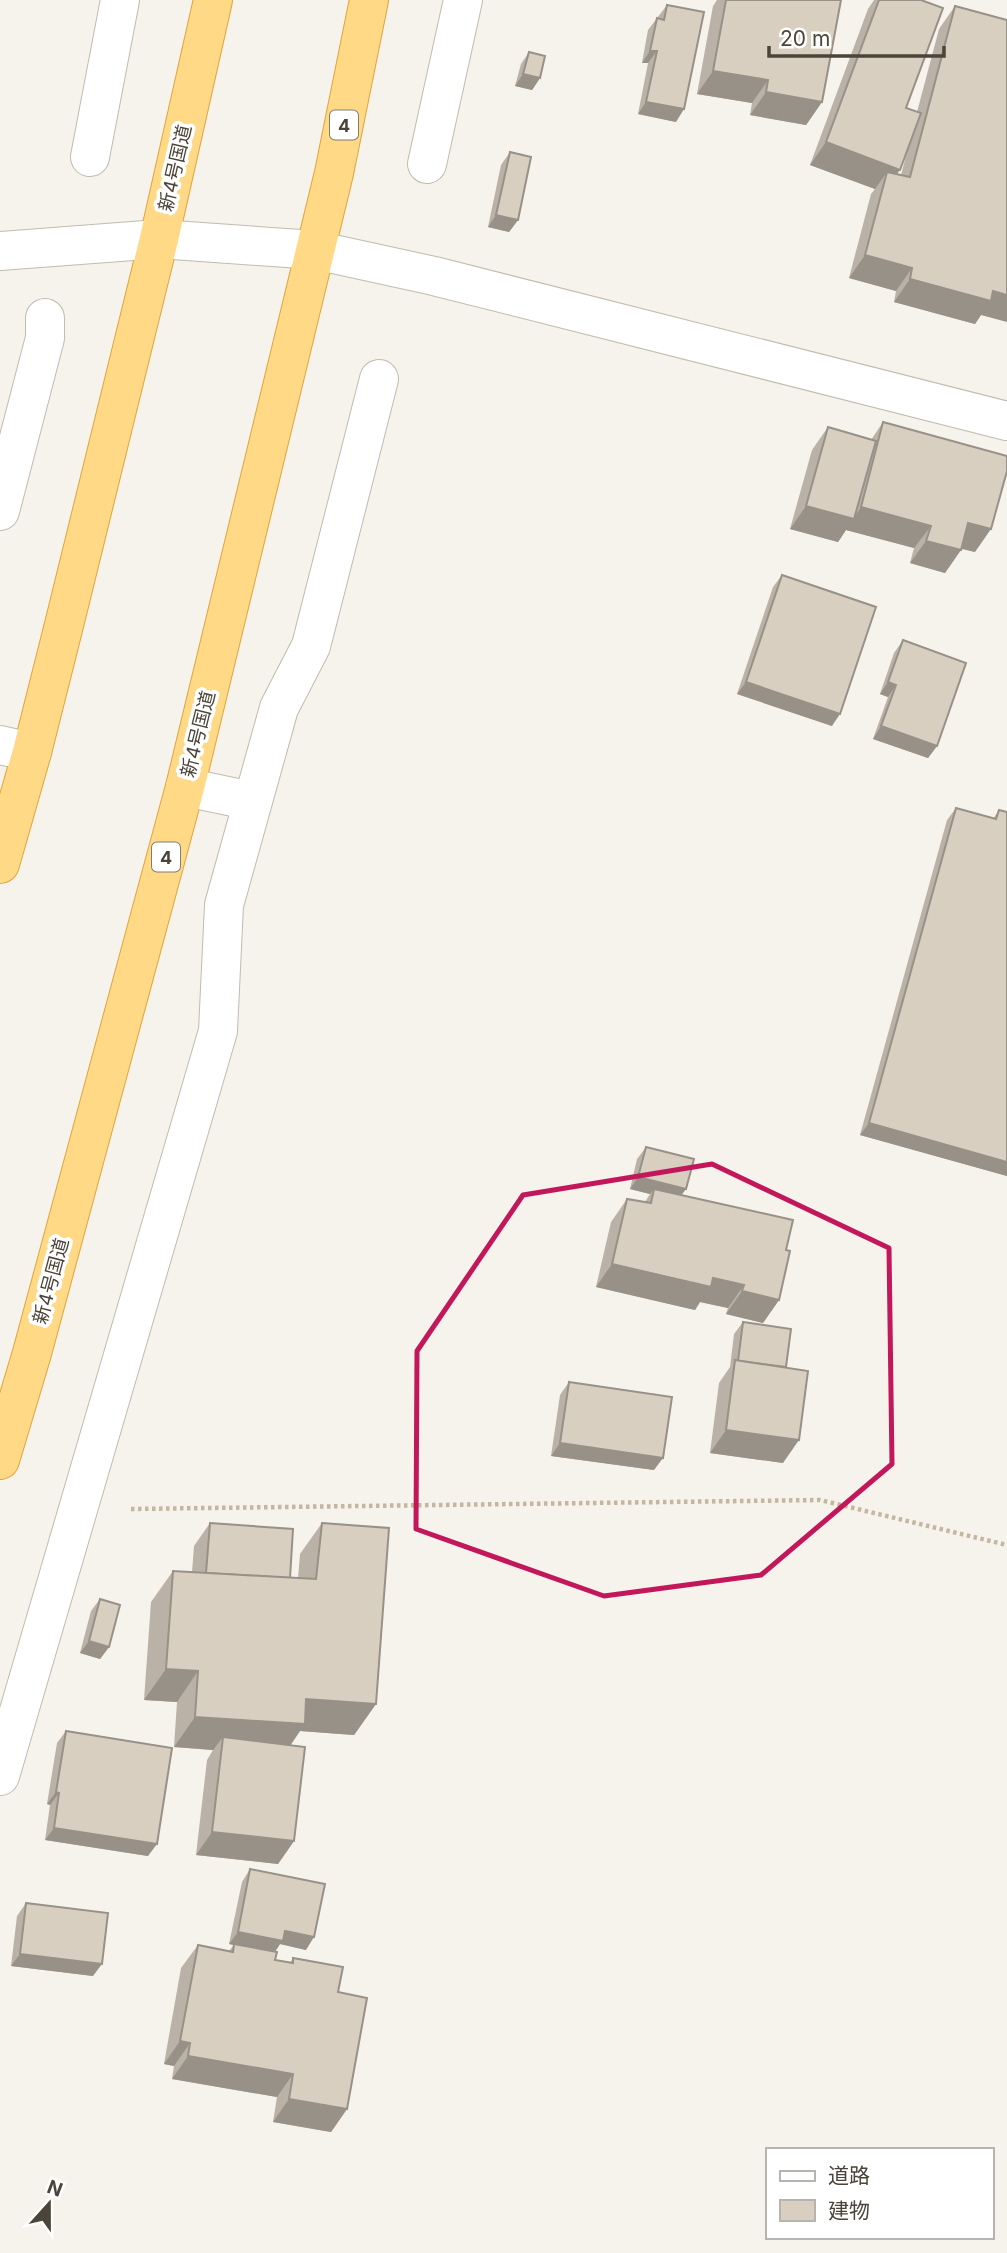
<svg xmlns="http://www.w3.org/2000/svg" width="1007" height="2253" font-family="Inter,'Noto Sans JP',sans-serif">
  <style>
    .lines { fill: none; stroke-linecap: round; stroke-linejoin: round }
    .minor-casing { stroke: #c2bbae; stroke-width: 40 }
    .trunk-casing { stroke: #e0a43c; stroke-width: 40 }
    .path { stroke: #c4b79f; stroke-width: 4.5; stroke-dasharray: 3.5 3.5; stroke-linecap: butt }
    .minor { stroke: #fff; stroke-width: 38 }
    .trunk { stroke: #ffd985; stroke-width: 38 }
    .wall { fill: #bab2a6; fill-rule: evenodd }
    .shaded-wall { fill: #979187 }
    .building { fill: #d8cfc1; stroke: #979187; stroke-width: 2 }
    .marked { fill: none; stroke: #c2185b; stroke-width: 5; stroke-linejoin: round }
    .labels { text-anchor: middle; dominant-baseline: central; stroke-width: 7; stroke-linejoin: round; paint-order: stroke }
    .shield { fill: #fff; stroke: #817c74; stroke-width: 2 }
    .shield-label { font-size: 18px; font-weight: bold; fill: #4b4439 }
    .street-label { font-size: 19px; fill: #4b4439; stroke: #fff }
  </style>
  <rect width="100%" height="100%" fill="#f6f3ec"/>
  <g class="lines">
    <defs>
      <g id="minor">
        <polyline points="90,157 120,0"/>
        <polyline points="427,164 463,0"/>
        <polyline points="0,251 159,239 315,250 434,276 1007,421"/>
        <polyline points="0,511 45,338 45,318"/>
        <polyline points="0,745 32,752"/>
        <polyline points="185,787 252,801"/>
        <polyline points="0,1776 218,1031 224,905 279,708 311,646 379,379"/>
      </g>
      <g id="trunk">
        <polyline points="0,864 32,752 64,625 159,239 213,0"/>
        <polyline points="0,1460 32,1353 185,787 334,173 369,0"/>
      </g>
    </defs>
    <use href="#minor" class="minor-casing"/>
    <use href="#trunk" class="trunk-casing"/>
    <polyline class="path" points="131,1509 820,1500 1007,1545"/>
    <use href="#minor" class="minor"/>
    <use href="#trunk" class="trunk"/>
  </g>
  <g class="wall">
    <polygon points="717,0 841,0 822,102 806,125 750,115 752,103 697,94 713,6"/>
    <path d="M874 0H921L906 108 917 112 939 29 955 6 981 315 975 324 894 302 896 291 849 278 871 194 875 189 810 165 868 9ZM907 152 901 175 897 174Z"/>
    <polygon points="667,5 676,122 638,114 648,63 642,63 648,30"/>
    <polygon points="529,52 540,78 532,90 515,86 521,64"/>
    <polygon points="510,152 518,220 509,232 488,227 501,165"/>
    <polygon points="883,422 975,552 961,549 945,573 910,563 914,548 846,530 838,542 790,529 812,450 828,427 871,440"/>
    <polygon points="782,575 832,726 737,694 773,587"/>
    <polygon points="903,640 937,746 928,758 873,739 888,697 880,694 894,653"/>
    <polygon points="956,808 993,819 999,810 1007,1176 860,1135 947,820"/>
    <polygon points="646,1147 682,1195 786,1250 779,1300 763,1323 726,1314 728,1308 700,1302 695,1310 596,1287 611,1222 627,1199 645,1202 650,1194 630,1189 637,1159"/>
    <polygon points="743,1322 786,1367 783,1463 710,1453 719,1383 730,1367 734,1334"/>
    <polygon points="569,1382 654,1470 551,1456 560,1395"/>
    <polygon points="210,1523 290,1578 298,1578 300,1554 322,1523 376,1704 354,1735 300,1731 291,1745 294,1841 278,1864 196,1855 207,1760 213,1750 174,1747 177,1702 144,1700 151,1602 173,1571 192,1572 194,1546"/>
    <polygon points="100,1599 109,1647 100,1659 80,1653 91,1611"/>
    <polygon points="66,1731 148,1856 45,1840 50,1805 47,1804 57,1743"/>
    <polygon points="250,1869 306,1950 280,1944 275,1952 275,1960 290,1963 293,1958 338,1992 347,2109 331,2132 273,2122 277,2097 172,2079 174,2066 164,2064 181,1968 198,1945 229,1951 234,1945 229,1944 242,1882"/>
    <polygon points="26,1903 93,1976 11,1966 17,1916"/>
  </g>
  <g class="shaded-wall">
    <polygon points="650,51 657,51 648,63 642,63"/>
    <polygon points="713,71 768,80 752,103 697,94"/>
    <polygon points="523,74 540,78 532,90 515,86"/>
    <polygon points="766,92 822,102 806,125 750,115"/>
    <polygon points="646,102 684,109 676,122 638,114"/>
    <polygon points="826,142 900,170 884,192 887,172 875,189 810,165"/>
    <polygon points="496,215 518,220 509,232 488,227"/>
    <polygon points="865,255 912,268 896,291 849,278"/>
    <polygon points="910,279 993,291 1007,295 1007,322 981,315 975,324 894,302"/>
    <polygon points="806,506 853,519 861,507 931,526 914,548 846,530 838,542 790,529"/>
    <polygon points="968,523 991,529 975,552 952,546"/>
    <polygon points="926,541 961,550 945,573 910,563"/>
    <polygon points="746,682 840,714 832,726 737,694"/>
    <polygon points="888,682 896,685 888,697 880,694"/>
    <polygon points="881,726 937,746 928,758 873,739"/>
    <polygon points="869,1123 1007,1162 1007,1176 860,1135"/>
    <polygon points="638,1177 686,1189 677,1201 654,1189 650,1194 630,1189"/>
    <polygon points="612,1264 713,1278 744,1285 728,1308 700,1302 695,1310 596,1287"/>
    <polygon points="742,1291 779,1300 763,1323 726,1314"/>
    <polygon points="726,1430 799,1440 783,1463 710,1453"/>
    <polygon points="560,1443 663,1458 654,1470 551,1456"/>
    <polygon points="89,1641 109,1647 100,1659 80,1653"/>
    <polygon points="166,1669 198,1671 177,1702 144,1700"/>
    <polygon points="306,1699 376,1704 354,1735 300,1731 283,1755 223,1737 213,1750 174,1747 195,1717"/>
    <polygon points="56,1792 59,1793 50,1805 47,1804"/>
    <polygon points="54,1828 157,1844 148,1856 45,1840"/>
    <polygon points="212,1832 294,1841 278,1864 196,1855"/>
    <polygon points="285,1931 314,1937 306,1950 280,1944 274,1953 229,1944 238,1932"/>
    <polygon points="20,1954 102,1964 93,1976 11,1966"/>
    <polygon points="180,2041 190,2043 174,2066 164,2064"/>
    <polygon points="188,2056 293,2074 277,2097 172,2079"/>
    <polygon points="289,2099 347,2109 331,2132 273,2122"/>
  </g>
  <g class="building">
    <polygon points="726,0 841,0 822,102 766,92 768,80 713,71"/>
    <polygon points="879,0 921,0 943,8 906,108 921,113 900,170 826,142"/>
    <polygon points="667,5 704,12 684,109 646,102 657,51 650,51 657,18 664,20"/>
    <polygon points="955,6 1007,20 1007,295 993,291 991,301 910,279 912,268 865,255 887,172 910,177"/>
    <polygon points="529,52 545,56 540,78 523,74"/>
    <polygon points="510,152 531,157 518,220 496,215"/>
    <polygon points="883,422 1007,456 1007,471 991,529 968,523 961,550 926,541 931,526 861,507"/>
    <polygon points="828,427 876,441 854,519 806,506"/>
    <polygon points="782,575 876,607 840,714 746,682"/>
    <polygon points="903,640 966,663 937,746 881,726 896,685 888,682"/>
    <polygon points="956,808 996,819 999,810 1007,812 1007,1162 869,1123"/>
    <polygon points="646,1147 694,1159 686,1189 638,1177"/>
    <polygon points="654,1189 793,1220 786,1250 790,1251 779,1300 742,1291 744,1285 713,1278 711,1287 612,1264 627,1199 651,1203"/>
    <polygon points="743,1322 791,1329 786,1367 738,1361"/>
    <polygon points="735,1360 808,1371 799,1440 726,1430"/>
    <polygon points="569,1382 672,1397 663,1458 560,1443"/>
    <polygon points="210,1523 293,1529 290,1578 206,1573"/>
    <polygon points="322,1523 389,1528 376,1704 306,1699 305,1724 195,1717 198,1671 166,1669 173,1571 316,1579"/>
    <polygon points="100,1599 120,1605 109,1647 89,1641"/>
    <polygon points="66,1731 172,1748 157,1844 54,1828 59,1793 56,1792"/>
    <polygon points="223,1737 305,1747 294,1841 212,1832"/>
    <polygon points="250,1869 325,1884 314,1937 285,1931 283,1941 238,1932"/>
    <polygon points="26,1903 108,1913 102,1964 20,1954"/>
    <polygon points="234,1944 277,1952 275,1960 293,1963 293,1958 343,1967 338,1992 367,1998 347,2109 289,2099 293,2074 188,2056 190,2043 180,2041 198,1945 233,1952"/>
  </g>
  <path class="marked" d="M712 1164 889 1248 892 1464 761 1575 604 1596 416 1529 417 1351 523 1195Z"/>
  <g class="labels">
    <g class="shield">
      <rect x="330" y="110.5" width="28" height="29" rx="5"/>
      <rect x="152" y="842.5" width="28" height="29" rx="5"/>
    </g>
    <g class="shield-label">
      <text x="344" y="125">4</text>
      <text x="166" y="857">4</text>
    </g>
    <g class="street-label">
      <text transform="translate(175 168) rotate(-77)">新4号国道</text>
      <text transform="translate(198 734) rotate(-76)">新4号国道</text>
      <text transform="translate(51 1281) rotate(-75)">新4号国道</text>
    </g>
  </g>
  <rect x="766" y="2148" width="228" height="91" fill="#ffffff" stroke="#b7b4b0" stroke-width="2"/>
  <rect x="780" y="2171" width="35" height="10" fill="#ffffff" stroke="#b7b4b0" stroke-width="2"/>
  <text x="828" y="2183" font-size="21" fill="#4b4439">道路</text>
  <rect x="780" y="2200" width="35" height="21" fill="#d8cfc1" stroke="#b7b4b0" stroke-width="2"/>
  <text x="828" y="2218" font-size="21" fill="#4b4439">建物</text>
  <g transform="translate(49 2204) rotate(21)" stroke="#ffffff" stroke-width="5" paint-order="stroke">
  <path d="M0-5L12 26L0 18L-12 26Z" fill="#4b4439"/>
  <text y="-10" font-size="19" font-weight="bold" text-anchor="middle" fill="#4b4439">N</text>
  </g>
  <path d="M769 46v10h175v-10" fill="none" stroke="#4b4439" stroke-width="3.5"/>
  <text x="780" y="46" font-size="21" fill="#4b4439" stroke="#ffffff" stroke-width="5" paint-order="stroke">20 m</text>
</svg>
